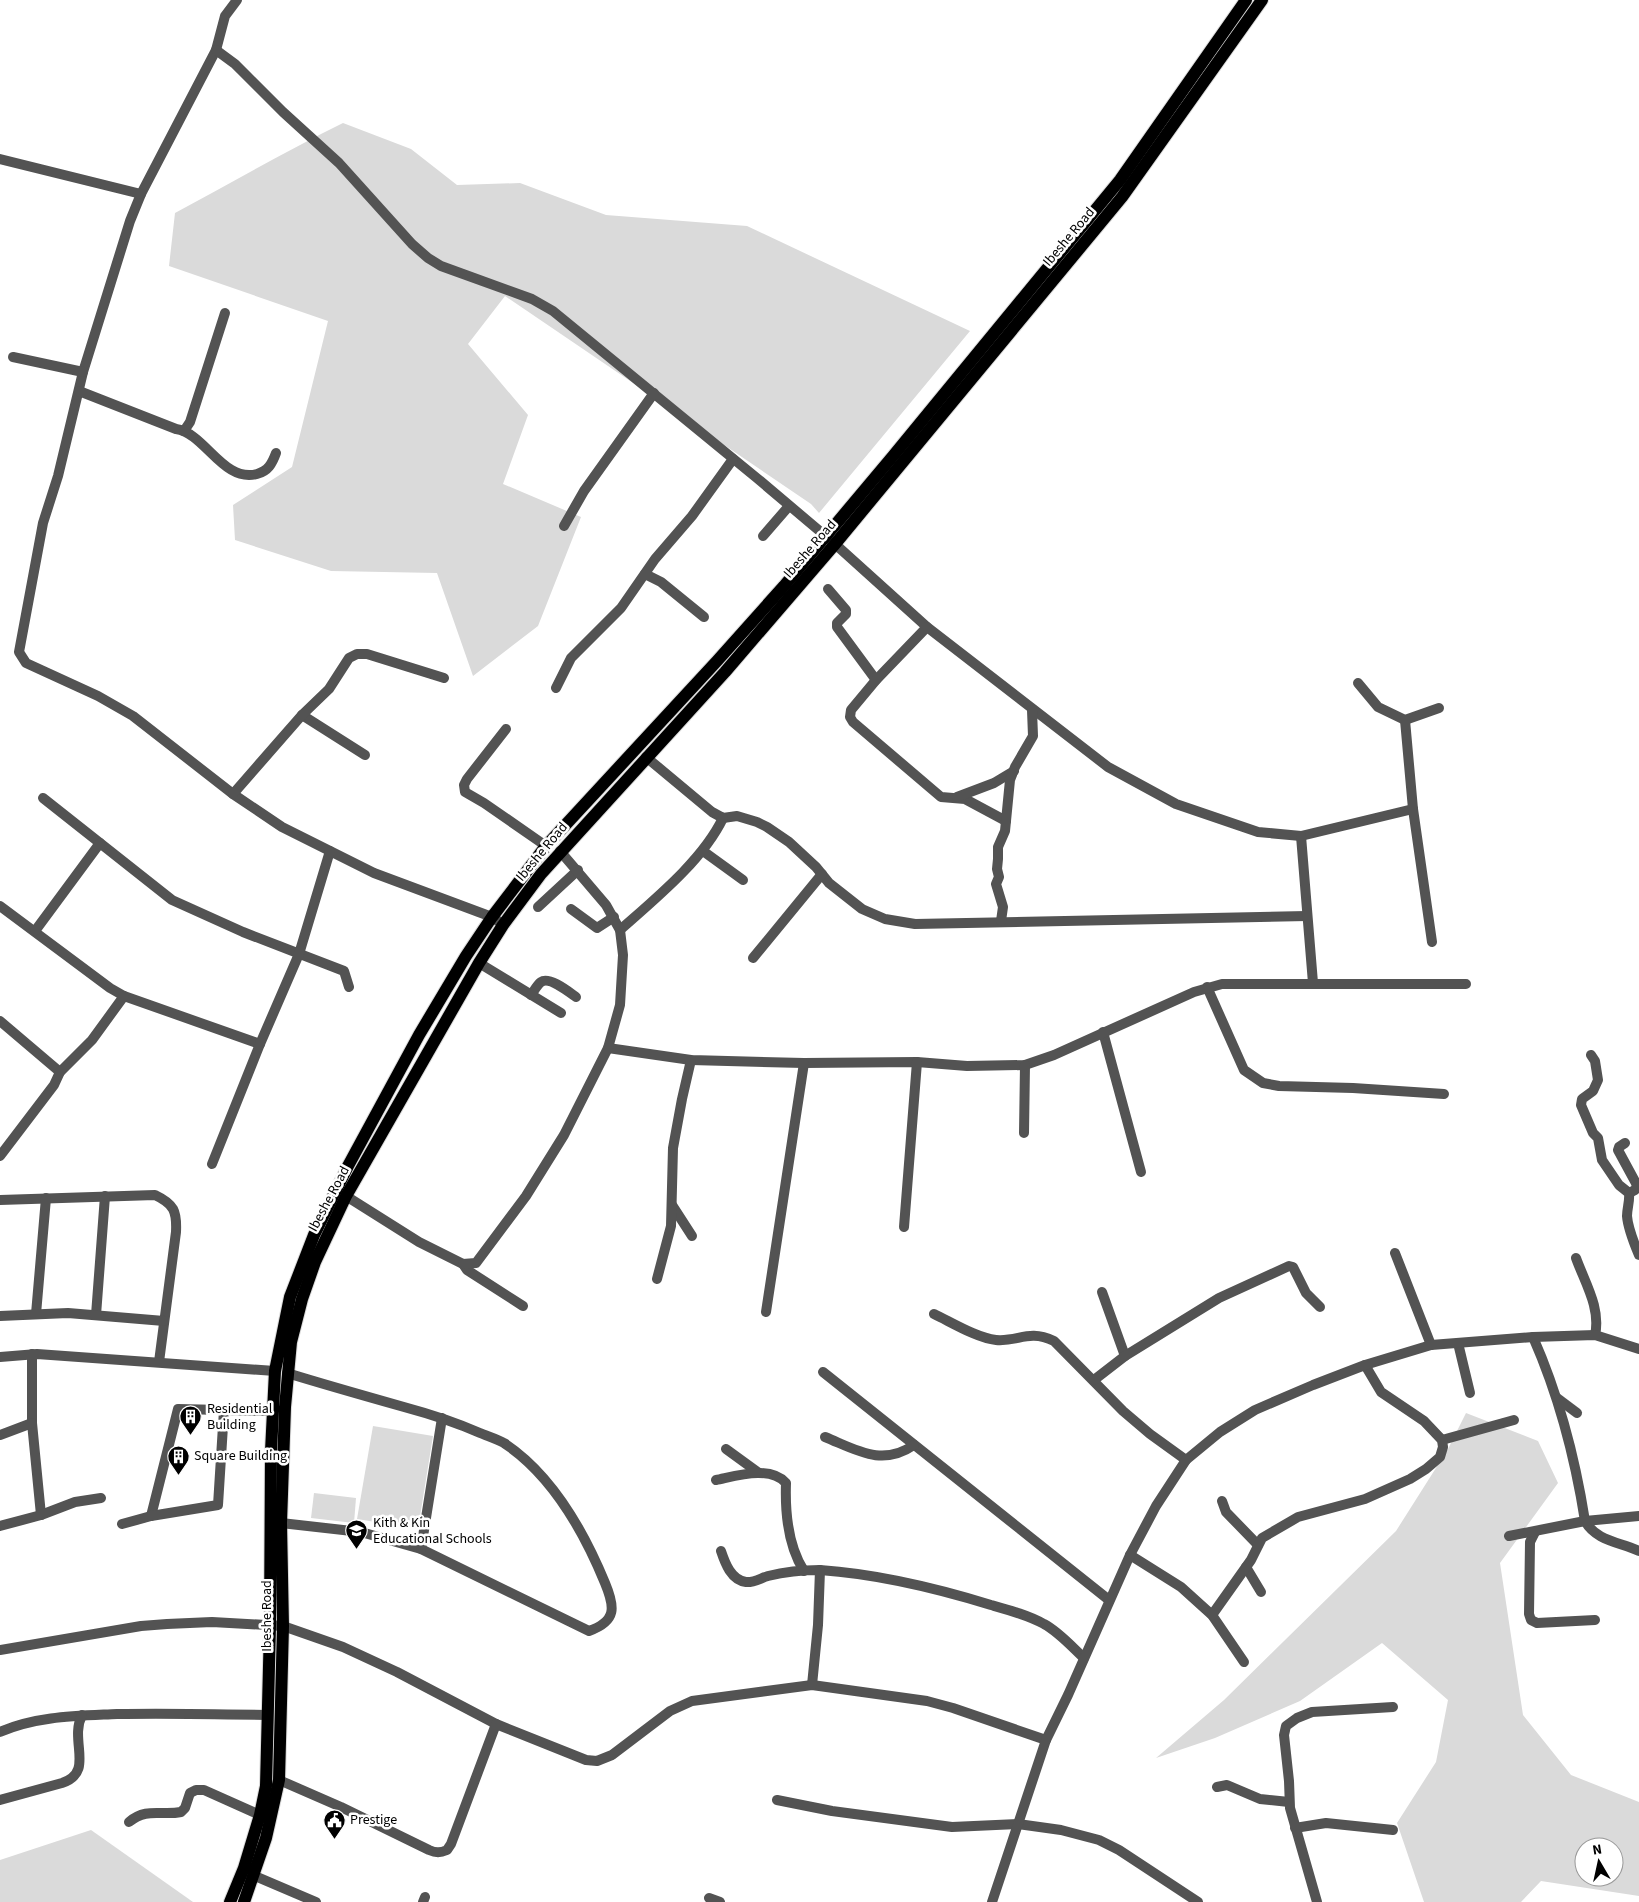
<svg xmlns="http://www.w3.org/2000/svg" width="1639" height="1902" font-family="'Source Sans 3',sans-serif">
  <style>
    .green { fill: #dadada; fill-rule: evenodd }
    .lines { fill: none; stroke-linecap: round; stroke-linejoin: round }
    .major-casing { stroke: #dbdbdb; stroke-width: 14 }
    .minor { stroke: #535353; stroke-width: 10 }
    .major { stroke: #000; stroke-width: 12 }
    .labels { text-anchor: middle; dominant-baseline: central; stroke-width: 5; stroke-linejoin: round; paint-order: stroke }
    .street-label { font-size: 14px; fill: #000; stroke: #fff }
    .poi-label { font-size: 14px; fill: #000; stroke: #fff; text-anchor: start }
  </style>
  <rect width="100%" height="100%" fill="#fff"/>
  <g class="green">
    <path d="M343 123 411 149 457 185 520 183 606 215 747 226 970 331 819 513 811 504 505 296 468 344 528 415 503 484 581 517 538 626 473 676 437 573 331 571 235 540 233 505 292 467 328 321 169 266 175 213C231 183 286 151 343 123Z"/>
    <path d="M1466 1413 1538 1441 1558 1483 1500 1563 1523 1715 1571 1775 1639 1802V1896L1541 1881 1521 1902H1424L1397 1823 1436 1762 1448 1700 1382 1643 1300 1701 1215 1738 1156 1758 1224 1700 1396 1531 1448 1449ZM1584 1847H1614V1877H1584Z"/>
    <polygon points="373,1426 433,1436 418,1529 357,1519"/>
    <polygon points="314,1493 356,1498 354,1523 311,1518"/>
    <polygon points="91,1830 193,1902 0,1902 0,1860"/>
  </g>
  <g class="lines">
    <defs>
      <g id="major">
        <polyline points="230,1902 244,1868 260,1815 266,1786 270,1626 271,1451 275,1371 290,1297 314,1235 348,1166 419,1035 466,956 492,917 546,846 717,661 784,586 893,456 1120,180 1246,0"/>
        <polyline points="244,1902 266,1838 279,1780 283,1626 281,1523 285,1407 291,1342 302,1299 315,1262 346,1196 479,963 503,925 541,874 725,672 835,544 1122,197 1262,0"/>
      </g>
    </defs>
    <use href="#major" class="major-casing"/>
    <g class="minor">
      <polyline points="237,0 225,16 216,50 141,194 130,221 83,372 58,476 43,523 19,652 26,663 98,696 133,716 233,794 282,827 374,873 492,917 498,921"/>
      <polyline points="216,50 235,64 283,112 339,163 412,244 428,258 441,266 532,299 553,311 758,479 835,544 927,627 1108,767 1176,804 1258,832 1301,836 1413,809"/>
      <polyline points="0,159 141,194"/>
      <polyline points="13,357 83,372"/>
      <path d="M79 391 176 429C205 433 223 483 257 474 268 471 272 464 276 453"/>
      <polyline points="184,431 190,422 225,313"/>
      <polyline points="564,526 584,491 654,393"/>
      <polyline points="763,536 789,506"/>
      <polyline points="645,574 661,582 704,617"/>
      <polyline points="828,589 846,610 846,614 837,623 837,627 876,680"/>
      <polyline points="927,627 876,680 851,710 850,717 853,722 941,797 965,799 1006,821"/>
      <polyline points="1358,683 1378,707 1405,720 1439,708"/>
      <polyline points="556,688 571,658 621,608 655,559 692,516 733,459"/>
      <polyline points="302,715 365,755"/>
      <polyline points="1405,720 1413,809 1432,942"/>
      <polyline points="506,729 467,779 464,785 465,792 484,803 546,846"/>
      <polyline points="646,757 712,812 723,818 737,816 757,822 767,827 789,842 816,867 829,883 862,909 885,919 915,924 1307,916"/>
      <polyline points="233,794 302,715 329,689 349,658 357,654 367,654 444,678"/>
      <polyline points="957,797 994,783 1014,771"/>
      <polyline points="43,798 172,900 243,932 344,971 349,987"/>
      <polyline points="1301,836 1313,983"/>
      <polyline points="703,851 743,880"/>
      <polyline points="0,906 110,988 124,996 260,1044"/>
      <polyline points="538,907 578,870"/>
      <polyline points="571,909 597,928 614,917"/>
      <polyline points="1001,921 1003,907 996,884 999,877 997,869 998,859 998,847 1005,831 1010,780 1015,767 1033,736 1032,710"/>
      <path d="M620 930C655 899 703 860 723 818"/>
      <polyline points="35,931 100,843"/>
      <polyline points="753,958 822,874"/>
      <polyline points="479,963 561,1013"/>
      <polyline points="1207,987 1244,1070 1263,1083 1279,1086 1353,1088 1444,1094"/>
      <path d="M531 995C534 991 537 985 541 982 549 976 569 992 576 997"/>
      <polyline points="0,1021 60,1072"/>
      <polyline points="1103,1032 1141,1172"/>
      <polyline points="608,1048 691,1060 804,1063 917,1062 967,1066 1025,1065 1054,1055 1194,992 1222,984 1466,984"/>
      <path d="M1591 1055 1595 1061 1598 1080 1593 1091 1582 1099 1581 1105 1593 1133 1598 1138 1602 1160 1619 1185 1629 1193C1630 1201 1627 1208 1627 1216 1628 1229 1634 1243 1639 1255"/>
      <polyline points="1024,1133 1025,1065"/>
      <polyline points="1625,1143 1619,1147 1618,1150 1637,1185 1635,1190 1629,1193"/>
      <polyline points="0,1156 54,1085 60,1072 92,1040 124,996"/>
      <polyline points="212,1164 260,1044 299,954 330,851"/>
      <polyline points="346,1196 419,1242 463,1264 467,1270 523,1306"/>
      <path d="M0 1200 155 1195C174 1204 177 1211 176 1232L159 1362"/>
      <polyline points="672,1205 692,1236"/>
      <polyline points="904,1227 917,1062"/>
      <polyline points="1395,1253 1431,1345"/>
      <path d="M1576 1258C1585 1283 1601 1308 1595 1335"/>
      <polyline points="463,1264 476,1263 526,1196 564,1135 608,1048 620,1005 623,955 620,930 606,905 560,851"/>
      <polyline points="657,1279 671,1226 673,1148 682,1099 691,1060"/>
      <polyline points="1102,1292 1125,1356"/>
      <polyline points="766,1312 804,1063"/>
      <polyline points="36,1314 46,1198"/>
      <path d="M934 1314C951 1322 977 1338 996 1340 1019 1342 1028 1329 1054 1341L1123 1411 1150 1434 1186 1460"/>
      <polyline points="96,1315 105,1196"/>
      <polyline points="0,1316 68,1313 164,1321"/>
      <path d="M1533 1337C1559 1396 1575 1457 1585 1521 1596 1541 1620 1542 1639 1551"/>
      <polyline points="1458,1343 1470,1393"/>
      <polyline points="32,1354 32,1423 41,1515"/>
      <polyline points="0,1357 37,1354 275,1371"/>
      <polyline points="823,1372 1109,1600"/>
      <polyline points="1094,1380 1125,1356 1219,1298 1289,1266 1293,1267 1306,1293 1320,1307"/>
      <polyline points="1557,1398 1577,1413"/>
      <polyline points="0,1435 32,1423"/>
      <path d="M825 1437C857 1450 882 1467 914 1445"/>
      <polyline points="1442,1440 1514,1420"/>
      <polyline points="726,1449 759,1473"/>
      <path d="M716 1480C736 1476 770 1465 786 1483 785 1512 788 1546 804 1571"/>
      <polyline points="1222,1501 1226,1512 1258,1545"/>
      <polyline points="151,1516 178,1409 272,1411"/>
      <path d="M281 1523 361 1532 421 1549 589 1631C617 1621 615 1607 605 1583 584 1532 551 1474 504 1443 497 1439 487 1436 480 1433 455 1422 430 1414 404 1407 365 1396 326 1385 287 1373"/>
      <polyline points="122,1524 151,1516 218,1505 224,1410"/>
      <polyline points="0,1526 41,1515 75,1502 101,1498"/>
      <polyline points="1535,1532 1530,1542 1529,1614 1531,1620 1537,1623 1595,1620"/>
      <polyline points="1509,1536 1585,1521 1639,1516"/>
      <polyline points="421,1549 442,1418"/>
      <path d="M721 1551C725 1563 731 1580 746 1582 753 1583 761 1578 768 1576 784 1572 804 1570 820 1570 878 1574 936 1588 991 1605 1009 1610 1028 1615 1044 1624 1059 1632 1072 1647 1084 1658"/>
      <polyline points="1130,1555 1181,1587 1212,1615 1244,1662"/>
      <polyline points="1246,1567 1261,1592"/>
      <polyline points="1212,1615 1251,1560 1262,1538 1298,1517 1365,1499 1410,1479 1426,1469 1440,1457 1443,1447 1442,1440 1424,1421 1381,1392 1365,1365"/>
      <polyline points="0,1650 141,1626 167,1624 212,1622 283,1626 343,1647 397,1672 496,1724 586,1760 597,1761 612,1755 670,1711 692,1701 812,1685 927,1701 953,1708 1046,1740"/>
      <polyline points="812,1685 818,1625 820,1570"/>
      <path d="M0 1732C37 1716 77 1716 117 1714 167 1713 217 1714 267 1715"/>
      <path d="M279 1780 341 1807 429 1850C436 1853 440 1853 447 1850L451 1844 496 1724"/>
      <polyline points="1217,1787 1227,1785 1260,1799 1289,1802"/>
      <path d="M0 1800 62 1783C95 1772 69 1741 82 1715"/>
      <polyline points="777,1800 832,1811 952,1827 1018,1824 1061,1830 1099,1840 1119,1850 1198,1902"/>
      <path d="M129 1822C147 1807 161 1816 181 1812L185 1808 190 1793 196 1790H204L260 1815"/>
      <polyline points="1295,1828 1326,1823 1393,1830"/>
      <polyline points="255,1876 316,1902"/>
      <polyline points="709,1898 720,1902"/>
      <polyline points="423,1902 425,1897"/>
      <polyline points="992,1902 1046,1740 1068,1695 1130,1555 1156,1506 1186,1460 1220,1432 1255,1410 1313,1385 1365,1365 1431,1345 1533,1337 1595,1335 1639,1349"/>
      <polyline points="1317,1902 1290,1808 1289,1781 1284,1735 1286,1726 1297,1718 1312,1712 1393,1707"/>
    </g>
    <use href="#major" class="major"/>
  </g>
  <defs>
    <symbol id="building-pin" viewBox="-11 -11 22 30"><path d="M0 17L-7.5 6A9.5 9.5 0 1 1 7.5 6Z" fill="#000" stroke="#fff"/><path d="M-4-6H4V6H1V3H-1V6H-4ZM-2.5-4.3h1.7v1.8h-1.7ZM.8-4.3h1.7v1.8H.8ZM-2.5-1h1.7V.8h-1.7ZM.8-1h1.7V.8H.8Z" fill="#fff"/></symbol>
    <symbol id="school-pin" viewBox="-11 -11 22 30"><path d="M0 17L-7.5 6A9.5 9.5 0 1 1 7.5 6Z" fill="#000" stroke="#fff"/><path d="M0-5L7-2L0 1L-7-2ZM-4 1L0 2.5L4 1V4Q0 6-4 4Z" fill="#fff"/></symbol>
    <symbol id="civic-pin" viewBox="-11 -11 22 30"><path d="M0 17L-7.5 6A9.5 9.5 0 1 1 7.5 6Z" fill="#000" stroke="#fff"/><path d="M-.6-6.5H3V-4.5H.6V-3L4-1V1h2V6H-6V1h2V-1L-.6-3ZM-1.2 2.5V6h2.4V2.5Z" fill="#fff"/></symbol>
  </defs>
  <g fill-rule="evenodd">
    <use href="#building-pin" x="178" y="1404" width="25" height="34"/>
    <use href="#building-pin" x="166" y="1444" width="25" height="34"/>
    <use href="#school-pin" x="344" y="1518" width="25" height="34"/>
    <use href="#civic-pin" x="322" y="1808" width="25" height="34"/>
  </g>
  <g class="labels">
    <g class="street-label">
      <text transform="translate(1069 237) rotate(-50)">Ibeshe Road</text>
      <text transform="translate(810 549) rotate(-49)">Ibeshe Road</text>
      <text transform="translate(542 852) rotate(-50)">Ibeshe Road</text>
      <text transform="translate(329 1199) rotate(-62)">Ibeshe Road</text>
      <text transform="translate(267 1616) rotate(-90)">Ibeshe Road</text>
    </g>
    <g class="poi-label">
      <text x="207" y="1409">Residential<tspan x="207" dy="16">Building</tspan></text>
      <text x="194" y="1456">Square Building</text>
      <text x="373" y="1523">Kith &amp; Kin<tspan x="373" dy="16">Educational Schools</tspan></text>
      <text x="350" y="1820">Prestige</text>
    </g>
  </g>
  <g transform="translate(1599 1862) rotate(351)"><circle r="24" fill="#ffffff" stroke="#999999"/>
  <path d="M0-4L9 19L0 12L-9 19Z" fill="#000000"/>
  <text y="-8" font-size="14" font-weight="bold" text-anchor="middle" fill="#000000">N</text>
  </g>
</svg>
